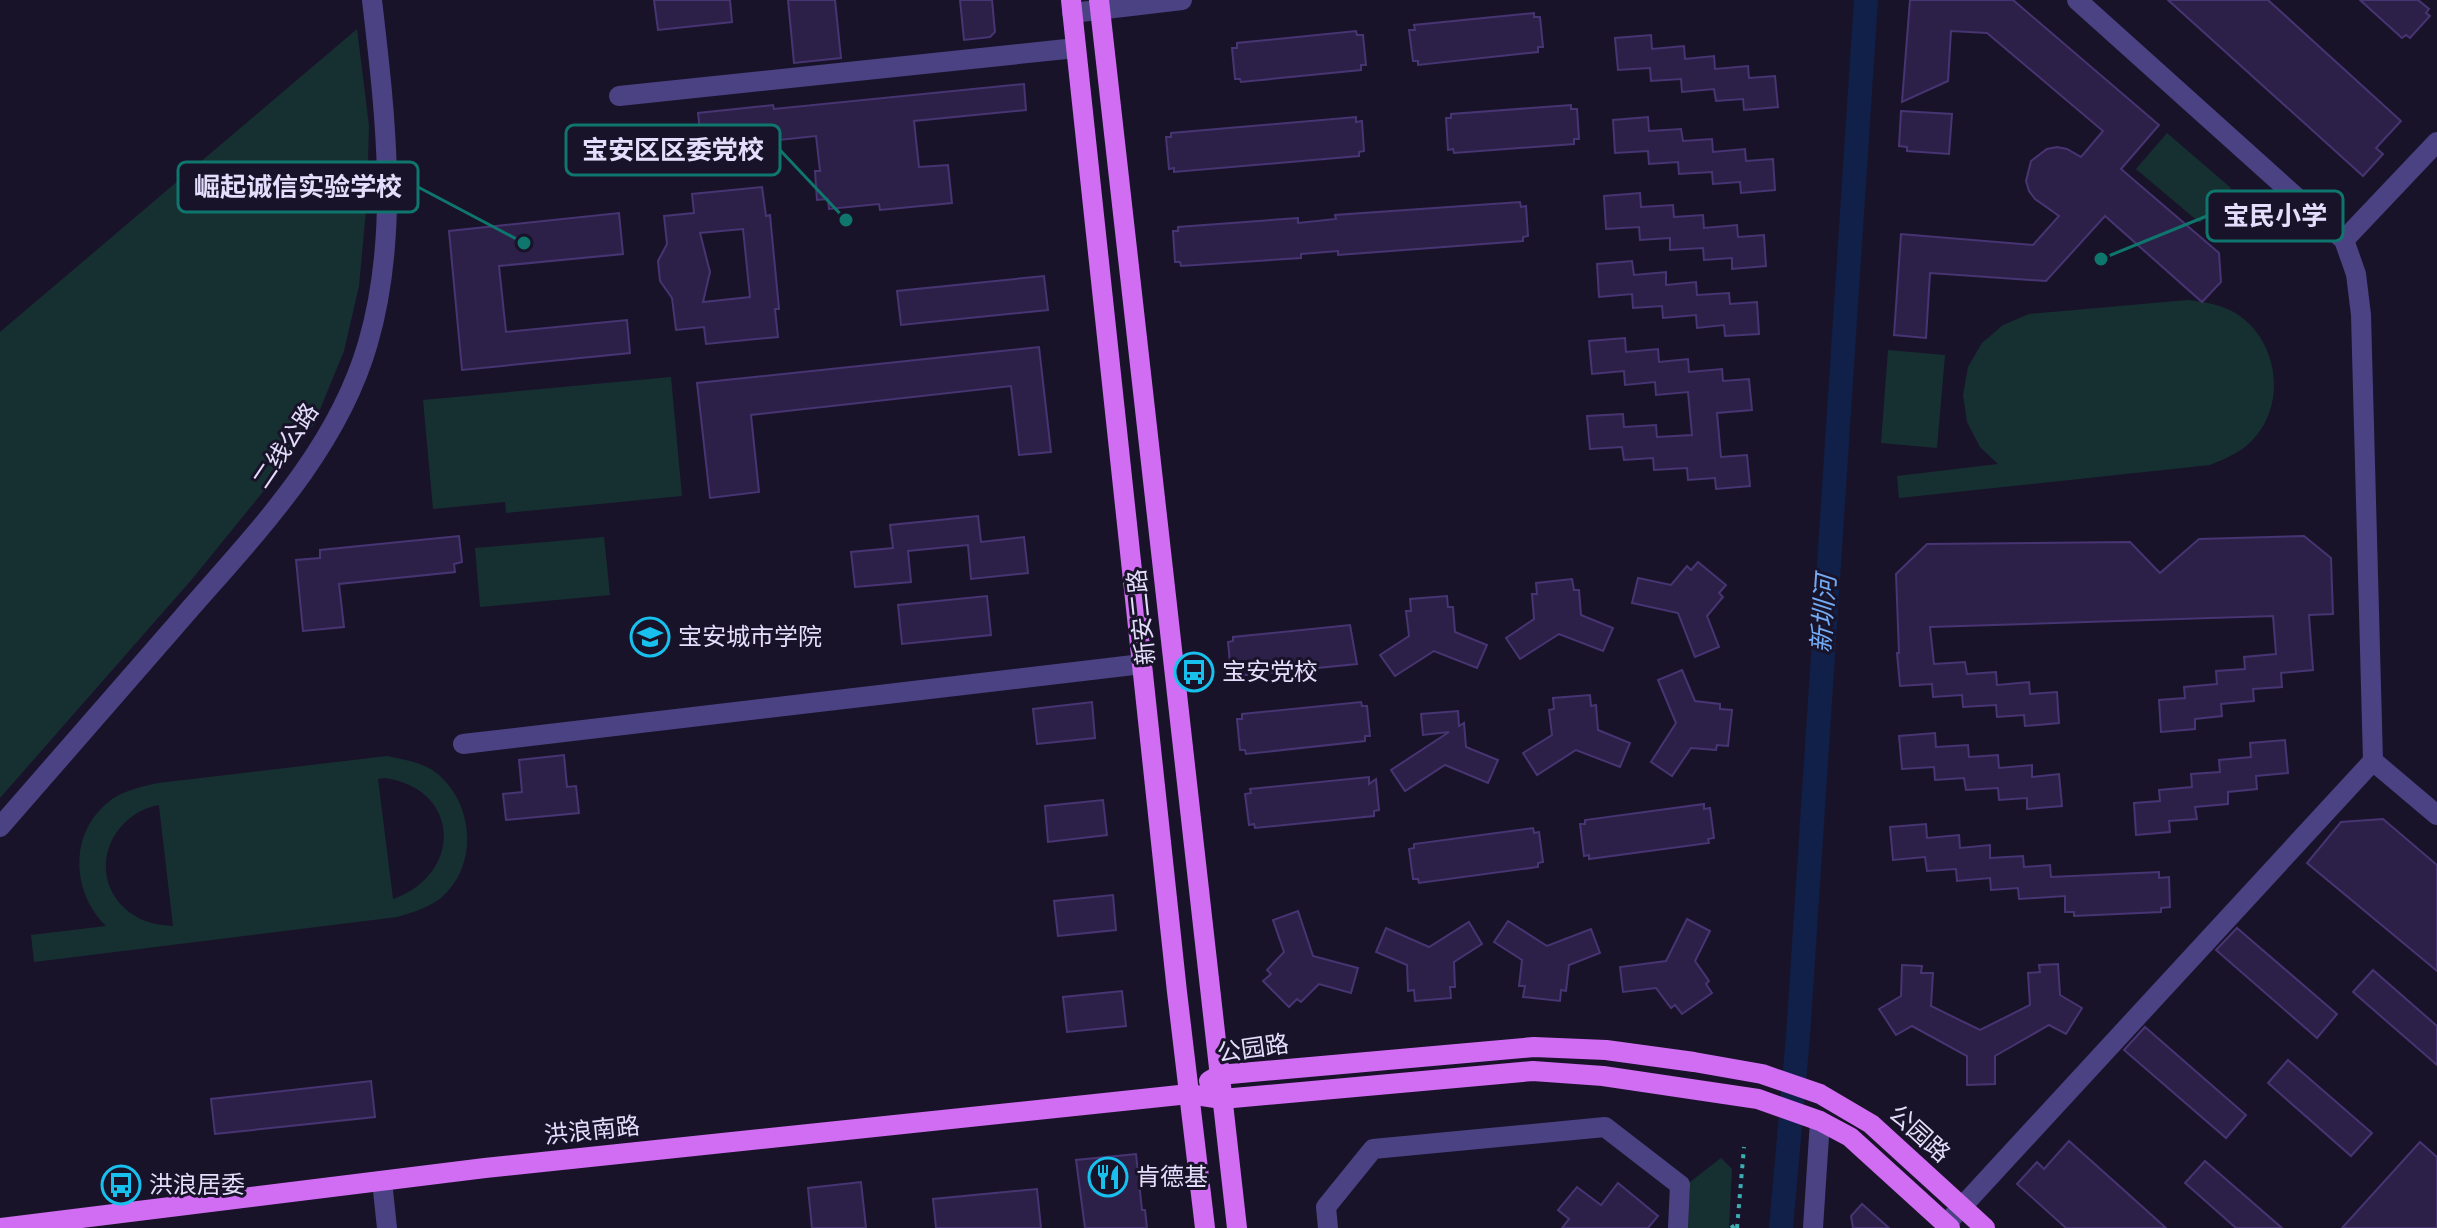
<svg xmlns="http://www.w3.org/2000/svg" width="2437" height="1228" font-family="'Source Sans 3','Noto Sans SC',sans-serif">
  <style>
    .green { fill: #163032; fill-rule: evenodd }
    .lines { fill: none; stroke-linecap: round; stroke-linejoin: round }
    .canal { stroke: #112048; stroke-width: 24 }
    .building { fill: #2d2048; stroke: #473472; stroke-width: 2; fill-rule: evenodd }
    .path { stroke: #3badb3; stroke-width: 4; stroke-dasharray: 4 6; stroke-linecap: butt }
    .minor { stroke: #4b4284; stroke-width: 20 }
    .major { stroke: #d06df3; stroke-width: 20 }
    .labels { text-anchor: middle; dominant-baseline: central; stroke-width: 6; stroke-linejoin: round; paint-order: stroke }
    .street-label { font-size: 24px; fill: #e4ddfc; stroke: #191329 }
    .poi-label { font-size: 24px; fill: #e4ddfc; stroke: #191329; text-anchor: start }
    .water-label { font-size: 26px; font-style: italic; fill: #73aaf4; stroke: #191329 }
    .leader { fill: none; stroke: #0f766e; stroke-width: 3 }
    .callout-dot { fill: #0f766e; stroke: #191329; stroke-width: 3 }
    .callout { fill: #191329; stroke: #0f766e; stroke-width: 3 }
    .callout-label { font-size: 26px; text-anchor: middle; font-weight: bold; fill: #e4ddfc }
  </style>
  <rect width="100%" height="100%" fill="#191329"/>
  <g class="green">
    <polygon points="357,29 369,126 367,199 359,286 344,351 314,424 262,493 193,578 0,798 0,332"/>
    <polygon points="2167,133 2231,188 2200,223 2136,169"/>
    <path d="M2188 300C2206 302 2225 305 2240 316 2277 343 2286 400 2256 436 2244 451 2227 458 2210 465L1899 498 1897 476 1998 464 1980 447 1967 422 1963 395 1968 367 1982 343 2003 325 2029 314Z"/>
    <polygon points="1888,350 1945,355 1937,448 1881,443"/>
    <polygon points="671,377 682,496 506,513 505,502 433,509 423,400"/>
    <polygon points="604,537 610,595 480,607 475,548"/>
    <path d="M387 756C405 760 424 762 439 775 474 806 478 865 442 897 429 908 413 912 397 917L34 962 31 935 106 926C72 893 69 836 106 804 120 791 140 787 158 783ZM385 778C461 789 463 874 393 899L378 779ZM158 805 159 806 173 926C159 925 144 923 132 914 85 881 106 816 158 805Z"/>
    <polygon points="1721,1158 1732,1169 1729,1228 1688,1228 1690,1182"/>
  </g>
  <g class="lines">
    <polyline class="canal" points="1781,1228 1798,1036 1866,0"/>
  </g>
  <g class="building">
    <polygon points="654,0 730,0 732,22 658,30"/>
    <polygon points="788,0 835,0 841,58 794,63"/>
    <polygon points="960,0 992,0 995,32 990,37 964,40"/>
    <polygon points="1910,0 2013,0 2159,125 2121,169 2219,253 2221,282 2202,302 2105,216 2046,281 1930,273 1926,338 1894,335 1901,234 2033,245 2059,216 2035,199 2029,191 2026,181 2031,161 2047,149 2057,147 2067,149 2081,157 2103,131 1987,33 1951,31 1948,81 1902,102"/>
    <polygon points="2168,0 2268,0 2401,121 2376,148 2383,154 2363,176"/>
    <polygon points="2360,0 2418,0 2429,9 2426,13 2430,16 2410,38 2406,35 2402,38"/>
    <polygon points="1534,13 1534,17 1540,17 1543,47 1538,47 1538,52 1418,65 1418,61 1413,61 1409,30 1415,30 1414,25"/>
    <polygon points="1356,31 1357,35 1363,35 1366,65 1361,65 1361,70 1241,82 1240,79 1235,79 1232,48 1237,48 1237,43"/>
    <polygon points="1651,35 1652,49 1684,46 1685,59 1714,56 1715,69 1748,66 1749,78 1775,76 1778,107 1744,110 1743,99 1716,101 1714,89 1682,92 1681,79 1651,81 1650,68 1618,70 1615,38"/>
    <polygon points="1024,84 1026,110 914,121 919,167 948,165 952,203 880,210 879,204 829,209 828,199 817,200 815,171 820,171 816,136 702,148 698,113 773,105 774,109"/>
    <polygon points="1571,105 1571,109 1577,109 1579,139 1574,139 1574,144 1454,153 1453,149 1448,150 1446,118 1451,118 1451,114"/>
    <polygon points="1901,111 1952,114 1949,154 1907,151 1907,147 1899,146"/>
    <polygon points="1356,117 1356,122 1362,121 1364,151 1359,152 1359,156 1174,172 1174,168 1169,169 1166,137 1171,137 1171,133"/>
    <polygon points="1648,117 1649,131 1681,129 1683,141 1712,139 1713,152 1745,149 1746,161 1773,159 1775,190 1741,193 1740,182 1713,184 1712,172 1679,174 1678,162 1649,164 1648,151 1615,153 1613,120"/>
    <path d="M762 187 766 216 770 215 779 309H775L778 337 706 344 704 327 676 330 672 298 660 281 658 261 667 244 664 216 694 213 692 194ZM743 229 750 297 703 302 710 272 700 233Z"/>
    <polygon points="1640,193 1641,207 1673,205 1674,217 1703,215 1704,228 1737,225 1738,237 1764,235 1766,266 1732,269 1732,258 1704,260 1703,248 1670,250 1670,238 1640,240 1639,227 1606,229 1604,196"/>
    <polygon points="1520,202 1521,207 1526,206 1528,236 1523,237 1523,241 1338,255 1338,251 1301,254 1301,258 1181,266 1180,262 1175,262 1173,231 1178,231 1178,227 1298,218 1298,223 1336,219 1335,215"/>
    <polygon points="619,213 623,254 499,266 506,332 627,320 630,353 462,370 449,231"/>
    <polygon points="1632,261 1634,275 1666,272 1666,285 1696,282 1697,295 1729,293 1730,304 1757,302 1759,334 1725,336 1724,325 1697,328 1696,315 1663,318 1662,306 1633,308 1632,294 1599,297 1597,264"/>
    <polygon points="1044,276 1048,310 901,325 897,291"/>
    <polygon points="1625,338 1626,352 1658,349 1659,362 1688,359 1689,372 1722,369 1723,381 1749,379 1752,410 1717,413 1721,457 1747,455 1750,486 1716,489 1715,478 1688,480 1687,468 1654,470 1653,458 1624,460 1622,447 1590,449 1587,416 1623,414 1624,427 1656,425 1657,437 1692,435 1688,392 1656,395 1655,382 1625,385 1624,371 1592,374 1589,341"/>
    <polygon points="1039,347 1051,452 1019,455 1011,386 751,415 759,492 710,498 697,383"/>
    <polygon points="978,516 981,542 1024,537 1028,573 971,579 968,545 908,551 911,582 855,587 851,552 893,548 890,525"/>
    <polygon points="459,536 462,562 454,564 455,572 339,584 344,627 303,631 296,560 320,558 320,550"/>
    <polygon points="2304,536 2331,558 2333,614 2309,615 2313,670 2281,673 2282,687 2253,689 2254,701 2221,704 2222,716 2195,719 2195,729 2161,732 2159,700 2185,698 2184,687 2217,684 2216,671 2245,669 2244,657 2276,654 2273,616 1930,627 1934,664 1965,662 1967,674 1996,672 1997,685 2029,682 2030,694 2057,692 2059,723 2025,726 2024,715 1997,717 1996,705 1963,707 1962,695 1933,697 1932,684 1900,686 1897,653 1899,653 1896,574 1927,544 2130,542 2160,573 2199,539"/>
    <polygon points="1698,562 1726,585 1719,593 1723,597 1707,616 1719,647 1695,657 1678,613 1632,603 1638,578 1671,585 1687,566 1691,570"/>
    <polygon points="1572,579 1574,590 1579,590 1581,615 1613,628 1603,651 1559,634 1520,659 1506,638 1534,619 1532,594 1537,594 1536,583"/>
    <polygon points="987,596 991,635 902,644 898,605"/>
    <polygon points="1447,596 1448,607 1453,607 1455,632 1487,645 1477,668 1434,651 1395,676 1380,655 1409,636 1406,611 1411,611 1410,599"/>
    <polygon points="1350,625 1357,664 1236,676 1236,672 1231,673 1228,642 1233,641 1233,637"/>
    <polygon points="1682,670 1695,701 1720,704 1720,709 1732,710 1728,746 1717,745 1716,750 1691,748 1672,776 1651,762 1676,723 1658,680"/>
    <polygon points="1590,695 1591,706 1596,705 1598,730 1630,743 1620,767 1576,750 1537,775 1523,753 1552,735 1549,710 1554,709 1553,698"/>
    <polygon points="1092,702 1095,738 1037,744 1033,709"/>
    <polygon points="1361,702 1362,706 1367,706 1370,736 1365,736 1365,741 1246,754 1245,750 1240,750 1237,719 1242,719 1242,714"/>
    <polygon points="1458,711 1459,726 1464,723 1466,747 1498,760 1488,783 1445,765 1405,791 1391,770 1449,732 1423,735 1421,714"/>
    <polygon points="1935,733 1936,747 1968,745 1969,757 1998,755 1999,768 2032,765 2032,777 2059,774 2062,806 2027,809 2027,798 1999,800 1998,788 1966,790 1964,778 1935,780 1934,767 1902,769 1899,736"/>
    <polygon points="2285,740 2288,773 2256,776 2257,789 2228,792 2228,804 2195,807 2197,819 2169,821 2170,832 2136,835 2134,803 2160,801 2159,790 2192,787 2191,774 2220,772 2219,760 2251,757 2250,743"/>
    <polygon points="564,755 567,787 576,786 579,813 506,820 503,794 522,792 519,760"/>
    <polygon points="1369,777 1369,784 1376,779 1379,810 1374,811 1374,816 1255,828 1254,824 1249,825 1245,794 1251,793 1250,789"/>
    <polygon points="1103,800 1107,835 1048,842 1045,806"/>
    <polygon points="1704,804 1704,809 1710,808 1714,838 1708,839 1709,843 1589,859 1589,855 1584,856 1580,824 1585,824 1585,820"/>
    <polygon points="2383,819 2437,865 2437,971 2307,863 2341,822"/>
    <polygon points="1926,824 1927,838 1959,835 1960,848 1990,845 1990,858 2023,856 2024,867 2050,865 2051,877 2159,872 2159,878 2169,877 2170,907 2161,908 2161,912 2074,916 2074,912 2065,912 2065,896 2019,899 2018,888 1991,890 1990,878 1957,881 1956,869 1927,871 1925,857 1893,860 1890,827"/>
    <polygon points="1533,828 1534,833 1539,832 1543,862 1538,863 1538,867 1419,883 1418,879 1413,879 1409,849 1414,848 1414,844"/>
    <polygon points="1113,895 1116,930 1058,936 1054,901"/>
    <polygon points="1298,911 1313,956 1358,968 1351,993 1319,984 1301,1002 1297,999 1289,1007 1263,981 1271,974 1267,970 1284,952 1273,920"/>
    <polygon points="1687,919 1710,931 1695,961 1709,981 1706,984 1712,993 1682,1014 1675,1005 1671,1008 1656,988 1623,992 1620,967 1666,961"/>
    <polygon points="1508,921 1547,946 1591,929 1600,953 1569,965 1566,991 1561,990 1560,1001 1523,997 1525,986 1519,986 1522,960 1494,942"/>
    <polygon points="1469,922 1482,944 1454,962 1455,987 1450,987 1451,998 1415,1001 1414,990 1408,991 1407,965 1376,952 1386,928 1429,947"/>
    <polygon points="2237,928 2337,1014 2317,1038 2216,950"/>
    <polygon points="2058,964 2060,995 2082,1008 2066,1034 2049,1025 1995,1056 1995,1084 1967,1085 1967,1056 1912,1026 1896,1035 1879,1009 1901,996 1902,965 1922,966 1921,973 1933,973 1931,1006 1980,1030 2030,1005 2028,973 2040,972 2039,965"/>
    <polygon points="2373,970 2437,1026 2437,1065 2353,992"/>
    <polygon points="1122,991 1126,1026 1067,1032 1063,997"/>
    <polygon points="2145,1027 2246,1115 2226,1138 2124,1050"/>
    <polygon points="2288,1060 2372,1133 2351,1156 2268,1083"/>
    <polygon points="371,1081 375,1117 215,1134 211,1099"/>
    <polygon points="2069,1141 2126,1192 2166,1228 2066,1228 2017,1184 2037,1162 2044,1169"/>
    <polygon points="2420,1142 2437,1157 2437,1228 2342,1228"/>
    <polygon points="1136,1154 1142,1210 1145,1210 1147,1228 1085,1228 1076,1160"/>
    <polygon points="2205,1161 2282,1228 2236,1228 2185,1183"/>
    <polygon points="861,1182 866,1228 812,1228 808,1188"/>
    <polygon points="1618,1183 1658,1216 1648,1228 1562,1228 1569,1219 1558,1210 1577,1187 1601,1205"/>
    <polygon points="1037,1189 1041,1228 936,1228 933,1199"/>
    <polygon points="1862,1204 1889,1228 1853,1228 1851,1216"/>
  </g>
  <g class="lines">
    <g class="path">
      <polyline points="1731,1228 1738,1223"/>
      <polyline points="1737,1228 1744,1147"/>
    </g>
    <g class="minor">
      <polyline points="1072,13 1182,0"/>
      <polyline points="619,96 1076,48"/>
      <polyline points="2344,240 2437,142"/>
      <polyline points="463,744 1142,664"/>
      <polyline points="2373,761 2437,815"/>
      <path d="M0 827C61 757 122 687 183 617 255 534 337 451 368 343 400 233 385 112 372 0"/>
      <polyline points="382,1181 387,1228"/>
      <polyline points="1946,1224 2373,761 2361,315 2356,274 2344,240 2077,0"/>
      <polyline points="1328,1228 1326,1207 1373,1149 1605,1127 1680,1185 1678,1228"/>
      <polyline points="1813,1228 1820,1121"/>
    </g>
    <g class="major">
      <polyline points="1071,0 1177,992 1205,1228"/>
      <polyline points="1099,0 1237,1228"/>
      <polyline points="1209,1081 1219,1075 1534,1047 1606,1050 1694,1062 1762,1074 1820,1094 1871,1124 1985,1228"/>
      <polyline points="1,1228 485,1168 1189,1094 1222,1099 1533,1071 1603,1076 1758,1099 1820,1121 1850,1137 1950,1228"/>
    </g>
  </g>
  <defs>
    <symbol id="school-ring" viewBox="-11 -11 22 22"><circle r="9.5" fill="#191329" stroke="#18c0ed" stroke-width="1.5"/><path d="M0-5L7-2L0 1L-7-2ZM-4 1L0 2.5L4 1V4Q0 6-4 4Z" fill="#18c0ed"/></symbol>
    <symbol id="bus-ring" viewBox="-11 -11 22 22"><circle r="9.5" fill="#191329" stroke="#18c0ed" stroke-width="1.5"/><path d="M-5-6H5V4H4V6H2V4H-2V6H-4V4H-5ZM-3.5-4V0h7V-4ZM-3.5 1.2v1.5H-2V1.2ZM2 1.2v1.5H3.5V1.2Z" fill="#18c0ed"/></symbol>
    <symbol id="restaurant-ring" viewBox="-11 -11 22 22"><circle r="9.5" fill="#191329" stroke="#18c0ed" stroke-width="1.5"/><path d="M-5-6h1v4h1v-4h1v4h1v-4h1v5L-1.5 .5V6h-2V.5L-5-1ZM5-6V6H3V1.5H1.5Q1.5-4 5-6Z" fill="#18c0ed"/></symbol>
  </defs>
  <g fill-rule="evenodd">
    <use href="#school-ring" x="628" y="615" width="44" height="44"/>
    <use href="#bus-ring" x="1172" y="650" width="44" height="44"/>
    <use href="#restaurant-ring" x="1086" y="1155" width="44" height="44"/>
    <use href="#bus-ring" x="99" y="1163" width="44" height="44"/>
  </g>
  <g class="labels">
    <g class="street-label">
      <text transform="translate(286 446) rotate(-56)">二线公路</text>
      <text transform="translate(1142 617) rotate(-96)">新安二路</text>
      <text transform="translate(1253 1049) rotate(-8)">公园路</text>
      <text transform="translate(592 1131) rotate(-6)">洪浪南路</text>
      <text transform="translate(1919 1134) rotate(42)">公园路</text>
    </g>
    <g class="poi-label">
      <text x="678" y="637">宝安城市学院</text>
      <text x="1222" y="672">宝安党校</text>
      <text x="1136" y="1177">肯德基</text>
      <text x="149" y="1185">洪浪居委</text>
    </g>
    <g class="water-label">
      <text transform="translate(1824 614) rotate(-86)">新圳河</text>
    </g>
  </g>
  <path class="leader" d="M846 220L780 150M524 243L418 187M2101 259L2207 216"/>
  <g class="callout-dot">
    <circle cx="846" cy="220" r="8"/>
    <circle cx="524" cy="243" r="8"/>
    <circle cx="2101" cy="259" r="8"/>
  </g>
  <g class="callout">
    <rect x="566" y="125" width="214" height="50" rx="8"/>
    <rect x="178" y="162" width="240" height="50" rx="8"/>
    <rect x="2207" y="191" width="136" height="50" rx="8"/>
  </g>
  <g class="callout-label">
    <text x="673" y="159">宝安区区委党校</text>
    <text x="298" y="196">崛起诚信实验学校</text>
    <text x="2275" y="225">宝民小学</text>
  </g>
</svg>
